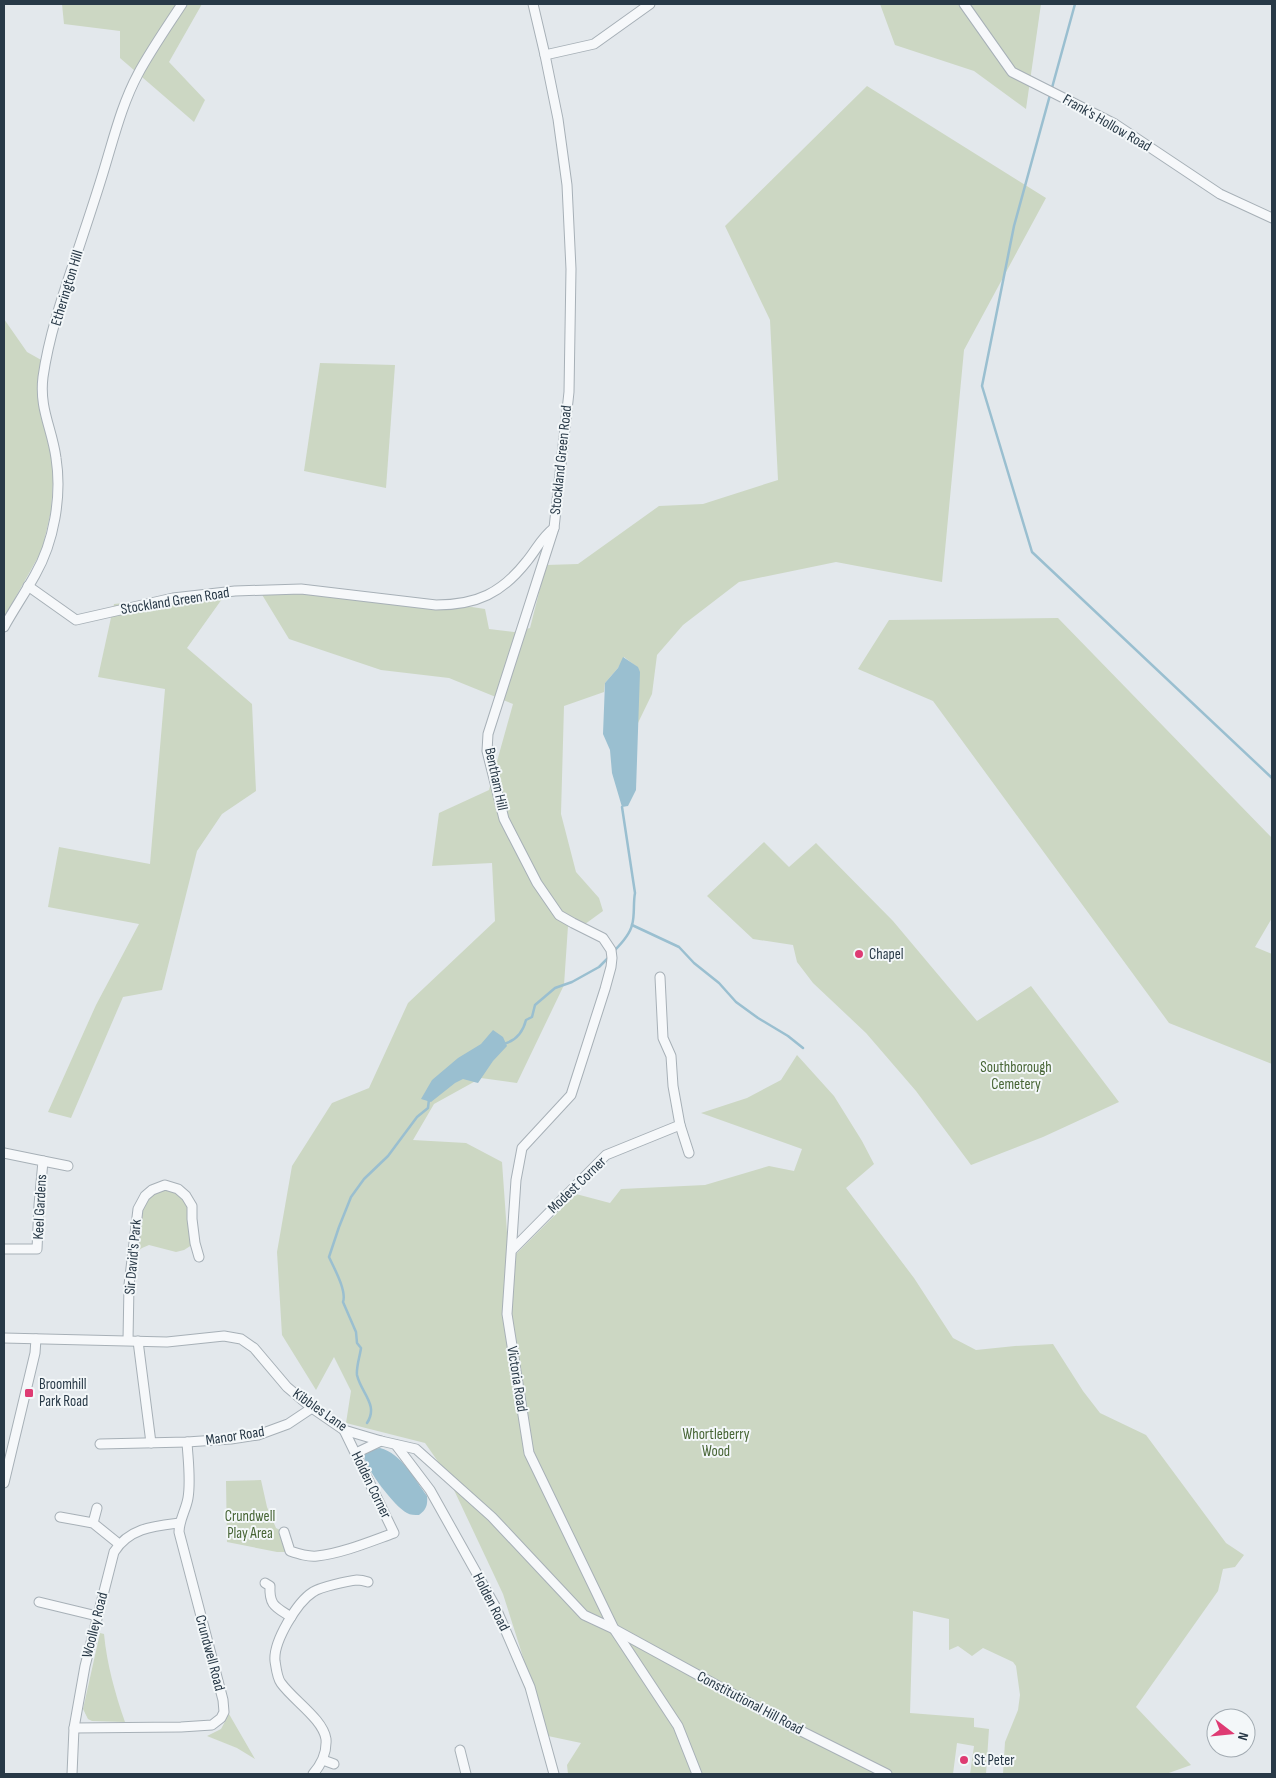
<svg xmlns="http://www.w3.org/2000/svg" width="1276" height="1778" font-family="'Sofia Sans Condensed',sans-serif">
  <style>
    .green { fill: #ccd7c3 }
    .water { fill: #9abfd0 }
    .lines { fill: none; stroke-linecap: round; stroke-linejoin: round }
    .stream { stroke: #9abfd0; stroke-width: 2.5 }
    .minor-casing { stroke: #a7b0b7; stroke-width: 11 }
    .minor { stroke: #f6f8fa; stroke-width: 9 }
    .poi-dot { fill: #de3b73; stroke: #f3f7f9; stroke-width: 2 }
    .labels { text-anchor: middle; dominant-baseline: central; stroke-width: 4; stroke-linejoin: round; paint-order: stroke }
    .street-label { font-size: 15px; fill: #283947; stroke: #f3f7f9 }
    .poi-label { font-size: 15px; fill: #283947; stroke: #f3f7f9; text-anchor: start }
    .park-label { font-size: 15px; fill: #466434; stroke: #f3f7f9 }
  </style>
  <rect width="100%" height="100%" fill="#e3e8ec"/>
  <g class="green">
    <polygon points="62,4 202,4 169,62 205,100 194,122 120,58 120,31 64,24"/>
    <polygon points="880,4 1041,4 1026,109 974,71 895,45"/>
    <polygon points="867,86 1046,198 964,350 942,582 836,562 739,582 683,625 657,655 652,694 637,725 637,667 624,657 618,668 605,683 604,692 564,706 561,814 576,872 599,898 603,911 581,927 568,926 564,985 517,1083 481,1078 434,1104 413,1140 466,1143 502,1162 509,1261 576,1194 610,1203 621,1189 705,1185 769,1166 794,1171 802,1149 701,1113 747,1098 781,1080 797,1055 834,1096 862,1141 874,1164 846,1188 914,1278 953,1338 976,1350 1015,1346 1053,1344 1083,1391 1100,1413 1146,1435 1226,1543 1244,1555 1235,1567 1223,1569 1218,1591 1136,1707 1191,1765 1166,1774 1003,1774 1005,1742 1018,1710 1020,1695 1016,1666 1013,1662 983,1648 972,1656 958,1646 949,1650 949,1619 913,1611 910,1713 974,1718 974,1727 989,1729 986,1774 970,1774 974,1746 957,1743 953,1774 568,1774 567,1765 581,1743 548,1736 503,1594 446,1473 425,1443 346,1423 351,1391 334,1357 316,1390 282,1335 277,1252 292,1166 332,1103 369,1088 408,1003 495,921 492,863 432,866 439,813 489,790 513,704 449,678 381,670 289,639 261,593 359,594 417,608 472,607 485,609 489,629 514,632 530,628 546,565 578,564 659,506 703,504 778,480 770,320 725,226"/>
    <polygon points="4,319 27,352 43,361 38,390 38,402 54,468 51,511 42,550 4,618"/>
    <polygon points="320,363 395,365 386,488 304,471"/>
    <polygon points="227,592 187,648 252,704 256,791 222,814 197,851 162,990 123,997 71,1118 48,1112 96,1005 139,924 48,907 59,847 150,864 165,689 98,677 114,604"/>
    <polygon points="1058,618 1272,838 1272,918 1255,947 1272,954 1272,1064 1169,1023 933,701 858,669 889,620"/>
    <polygon points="764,842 789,867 816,843 893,921 977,1021 1031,986 1119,1102 1043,1137 971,1165 916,1091 866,1033 813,983 797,962 793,945 753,939 707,896"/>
    <polygon points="165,1185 186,1196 195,1243 184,1250 176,1252 149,1245 142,1248 132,1255 145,1196"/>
    <polygon points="261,1480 267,1507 276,1528 284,1532 288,1552 277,1552 227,1542 226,1481"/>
    <path d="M100 1633 104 1634C107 1665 115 1693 125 1722L92 1721 88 1719 83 1709Z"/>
    <polygon points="229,1714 255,1759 237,1748 207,1736 221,1729"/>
  </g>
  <g class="water">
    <polygon points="623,657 638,667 640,672 636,790 628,806 622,807 612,773 610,750 603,734 605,683 618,668"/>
    <polygon points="493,1030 503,1037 507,1046 493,1061 478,1083 463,1079 455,1083 431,1102 421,1099 432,1080 458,1058 481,1044"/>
    <path d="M380 1448C402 1454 414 1478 427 1496 428 1505 426 1510 419 1515 415 1515 410 1515 407 1513 395 1507 366 1469 364 1456L368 1450Z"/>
  </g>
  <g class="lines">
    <g class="stream">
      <polyline points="1075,4 1014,226 982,386 1032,552 1272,778"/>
      <polyline points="632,925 679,947 694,963 719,983 736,1002 758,1018 788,1036 803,1048"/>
      <path d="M614 951C621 944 630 934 632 925 635 916 633 903 635 893L622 807"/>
      <path d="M503 1044C516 1041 523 1032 526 1020L532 1017 535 1005 555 988 572 982 599 967 609 957"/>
      <path d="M367 1423C379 1405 361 1393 357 1375 356 1367 360 1356 361 1348L357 1343 356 1332 343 1302C347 1291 334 1268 329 1257L339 1227 351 1197 364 1179 388 1156 417 1117 428 1108 429 1099"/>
    </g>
    <defs>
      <g id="minor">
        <polyline points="533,4 545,55 558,119 567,185 571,269 569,392 554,528 488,734 487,751 504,819 537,883 559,915 573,923 603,938 611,950 612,958 611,967 605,989 571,1095 522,1148 516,1180 507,1314 529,1453 614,1629 678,1726 697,1774"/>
        <polyline points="964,4 1012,72 1115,124 1220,194 1272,218"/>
        <polyline points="545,55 594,44 650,4"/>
        <path d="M28 586 76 620 173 598 235 591 301 589 436 605C477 605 502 593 527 561 537 549 541 538 554 528"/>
        <path d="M4 627C14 609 25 593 35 575 54 542 62 496 56 458 52 428 39 409 43 377 50 328 68 281 83 235 91 211 99 187 106 163 115 133 123 102 138 74 151 50 167 27 182 4"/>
        <polyline points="660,977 663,1038 671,1056 673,1086 680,1125 689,1153"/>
        <polyline points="4,1153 43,1161 39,1205 37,1249 4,1249"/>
        <polyline points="43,1161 68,1166"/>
        <polyline points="513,1249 606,1155 680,1125"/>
        <polyline points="4,1338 167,1342 224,1336 241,1339 254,1348 287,1387 312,1408 344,1430 381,1441 416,1449 492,1517 584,1615 614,1629 793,1727 887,1774"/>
        <polyline points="128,1340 129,1285 138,1209 145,1196 152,1190 165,1185 178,1189 186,1196 192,1206 192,1219 195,1243 199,1257"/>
        <polyline points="138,1341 151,1443"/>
        <polyline points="100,1444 187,1442 231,1439 258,1435 288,1424 312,1408"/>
        <polyline points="396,1445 430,1490 495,1606 530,1687 554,1774"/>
        <polyline points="356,1453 381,1441"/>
        <polyline points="4,1483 35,1353 36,1339"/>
        <polyline points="60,1517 93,1523 119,1544"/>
        <polyline points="93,1523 97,1508"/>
        <path d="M284 1532 290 1551C299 1554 308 1557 317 1556 343 1553 369 1542 394 1533L344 1430"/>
        <path d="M265 1583 270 1586C269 1606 276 1607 291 1617"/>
        <polyline points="39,1602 97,1616"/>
        <path d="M74 1728 181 1727 212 1725 221 1718 224 1712 223 1700 179 1532C179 1520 186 1510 188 1498 191 1480 188 1460 187 1442"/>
        <polyline points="460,1750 466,1774"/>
        <polyline points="323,1760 334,1764"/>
        <path d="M72 1774 74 1728 85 1666 114 1552C129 1528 154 1526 179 1523"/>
        <path d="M313 1774C321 1765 327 1752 326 1739 323 1719 293 1700 281 1683 277 1678 276 1667 275 1661 273 1642 297 1602 313 1592 320 1587 348 1581 357 1580 361 1580 365 1581 368 1582"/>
      </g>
    </defs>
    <use href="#minor" class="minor-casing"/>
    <use href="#minor" class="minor"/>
  </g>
  <g class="poi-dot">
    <circle cx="859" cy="954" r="5"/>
    <rect x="24" y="1388" width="10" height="10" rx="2.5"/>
    <circle cx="964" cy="1760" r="5"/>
  </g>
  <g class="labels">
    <g class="street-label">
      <text transform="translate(1107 123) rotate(30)">Frank's Hollow Road</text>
      <text transform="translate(67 288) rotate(-73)">Etherington Hill</text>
      <text transform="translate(561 460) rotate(-84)">Stockland Green Road</text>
      <text transform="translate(175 601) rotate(-9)">Stockland Green Road</text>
      <text transform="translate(496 779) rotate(78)">Bentham Hill</text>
      <text transform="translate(577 1185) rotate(-44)">Modest Corner</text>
      <text transform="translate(40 1207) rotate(-87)">Keel Gardens</text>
      <text transform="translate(133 1257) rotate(-85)">Sir David's Park</text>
      <text transform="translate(517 1379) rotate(81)">Victoria Road</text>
      <text transform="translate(320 1410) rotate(35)">Kibbles Lane</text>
      <text transform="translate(235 1436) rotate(-9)">Manor Road</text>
      <text transform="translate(371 1485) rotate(64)">Holden Corner</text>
      <text transform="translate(491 1602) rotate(63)">Holden Road</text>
      <text transform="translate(95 1625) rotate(-76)">Woolley Road</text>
      <text transform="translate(210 1653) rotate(75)">Crundwell Road</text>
      <text transform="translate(750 1703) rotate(28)">Constitutional Hill Road</text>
    </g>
    <g class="poi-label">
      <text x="869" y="954">Chapel</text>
      <text x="39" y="1384">Broomhill<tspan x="39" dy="17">Park Road</tspan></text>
      <text x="974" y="1760">St Peter</text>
    </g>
    <g class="park-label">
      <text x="1016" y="1067">Southborough<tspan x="1016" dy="17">Cemetery</tspan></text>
      <text x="716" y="1434">Whortleberry<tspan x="716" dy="17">Wood</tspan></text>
      <text x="250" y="1516">Crundwell<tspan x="250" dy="17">Play Area</tspan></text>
    </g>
  </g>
  <rect width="1276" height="1778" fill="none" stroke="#283947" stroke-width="10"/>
  <g transform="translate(1231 1733) rotate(106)"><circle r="24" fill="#f3f7f9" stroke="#a2abb2"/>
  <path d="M0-4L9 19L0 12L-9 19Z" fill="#de3b73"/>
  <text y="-8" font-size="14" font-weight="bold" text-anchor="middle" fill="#283947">N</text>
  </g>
</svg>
